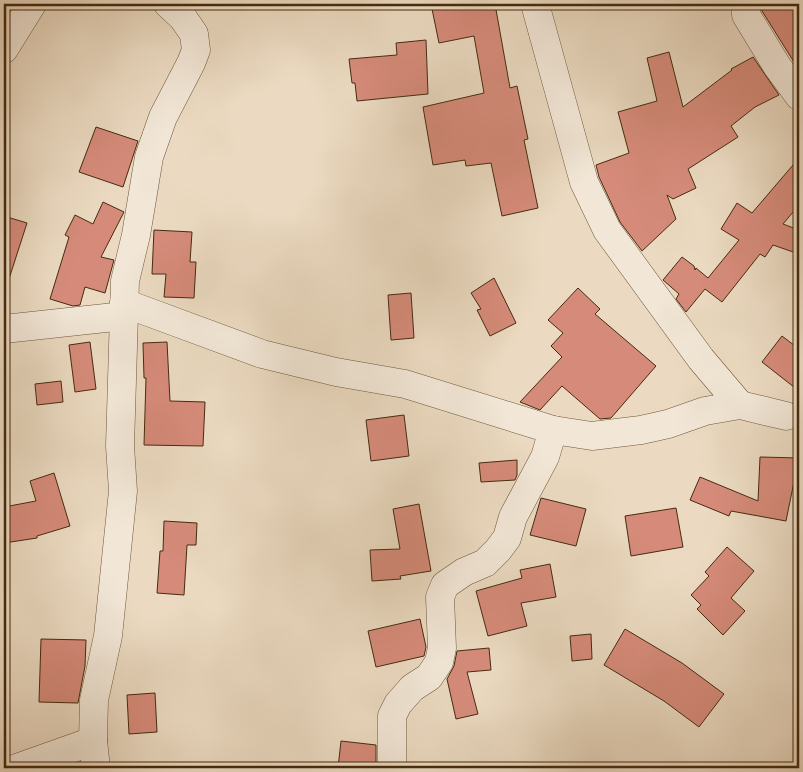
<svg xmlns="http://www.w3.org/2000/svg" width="803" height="772" font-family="Alegreya,serif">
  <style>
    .building { fill: #d68b7a; stroke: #452b0e }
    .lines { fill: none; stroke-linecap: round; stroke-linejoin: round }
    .minor-casing { stroke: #6e573b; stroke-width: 29 }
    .minor { stroke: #f2e7d7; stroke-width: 28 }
  </style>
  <rect width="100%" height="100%" fill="#ebdac1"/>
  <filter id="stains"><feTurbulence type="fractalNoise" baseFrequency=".004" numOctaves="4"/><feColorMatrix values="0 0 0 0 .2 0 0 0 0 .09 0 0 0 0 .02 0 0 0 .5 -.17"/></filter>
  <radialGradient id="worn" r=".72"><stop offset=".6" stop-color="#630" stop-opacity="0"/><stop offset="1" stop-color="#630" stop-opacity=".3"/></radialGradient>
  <g class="building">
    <polygon points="431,4 495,4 510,88 517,86 528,139 524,140 538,208 502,216 491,163 466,166 465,160 433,165 423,107 484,93 474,36 439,43"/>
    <polygon points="762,4 799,4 799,70 762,11"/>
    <polygon points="426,40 428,94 357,101 355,83 352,83 349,59 397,55 396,43"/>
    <polygon points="669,52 683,107 732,70 731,69 753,57 779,95 755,107 731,126 738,137 688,169 696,188 673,199 667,195 676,219 642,251 620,222 599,177 596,165 629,153 618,112 657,101 647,58"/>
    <polygon points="96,127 138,141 123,187 79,172"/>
    <polygon points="799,158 799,205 783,224 799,230 799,254 773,245 765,257 760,254 722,302 705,289 686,312 676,299 679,294 663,280 682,257 694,266 695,270 696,268 708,278 739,240 721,229 737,203 752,213"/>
    <polygon points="103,202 124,212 101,257 114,260 105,293 85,287 80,305 73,306 50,299 69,237 65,235 75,215 93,224"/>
    <polygon points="4,216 27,223 8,282 4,281"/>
    <polygon points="154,230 192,232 190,262 196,262 194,298 164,297 166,274 152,274"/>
    <polygon points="494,278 516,323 490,336 477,310 481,309 471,293"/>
    <polygon points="578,288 600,309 595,314 656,366 611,418 600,419 562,386 540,410 520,402 562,357 551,346 563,333 548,320"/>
    <polygon points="411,293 414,338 391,340 388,295"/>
    <polygon points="782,336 799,349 799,391 762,362"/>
    <polygon points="90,342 96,389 75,392 69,345"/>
    <polygon points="167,342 170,401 205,402 203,446 144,445 146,378 144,378 143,343"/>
    <polygon points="61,381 63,402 37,405 35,384"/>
    <polygon points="404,415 409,456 371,461 366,420"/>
    <polygon points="760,457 799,458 799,477 795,477 786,521 731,511 729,516 690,500 700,477 758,501"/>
    <polygon points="517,460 517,475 515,480 481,482 479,463"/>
    <polygon points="54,473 70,526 37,536 37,538 4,543 4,507 36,501 30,481"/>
    <polygon points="541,498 586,509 576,546 530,535"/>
    <polygon points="419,504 431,571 400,576 401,579 372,581 370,550 400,549 393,509"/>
    <polygon points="676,508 683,547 631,556 625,516"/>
    <polygon points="164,521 197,523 196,545 187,545 184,595 157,593 160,551 163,551"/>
    <polygon points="727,547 754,571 731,598 745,611 723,635 697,609 701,605 691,595 709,576 705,572"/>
    <polygon points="550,564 556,597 521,603 527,626 488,636 476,591 522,578 520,570"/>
    <polygon points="420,619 426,647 424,656 376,667 368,631"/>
    <polygon points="625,629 682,663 724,694 699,727 664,701 604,665"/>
    <polygon points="591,634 592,659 572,661 570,636"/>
    <polygon points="41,639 86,640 85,666 78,703 39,702"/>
    <polygon points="489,648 491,670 467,672 478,714 456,719 447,679 454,666 457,651"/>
    <polygon points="155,693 157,732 129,734 127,695"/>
    <polygon points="341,741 376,745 376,768 338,768"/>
  </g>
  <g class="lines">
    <defs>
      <g id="minor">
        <polyline points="535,4 584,182 607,230 701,359 740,405"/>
        <polyline points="746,4 746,15 777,66 799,96"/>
        <polyline points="4,49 32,4"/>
        <polyline points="124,303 262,354 336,372 405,384 553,430 592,436 641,430 668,424 705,411 740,405 786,416"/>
        <polyline points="4,329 124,316"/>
        <polyline points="17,768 93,741"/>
        <polyline points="96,768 93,741 94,700 108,636 123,491 120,446 125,281 136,235 149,157 163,117 191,63 196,50 194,34 183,18 168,4"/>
        <polyline points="392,768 392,716 398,704 412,688 429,677 439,662 442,648 440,597 445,585 464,572 485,563 498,550 507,538 513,517 545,457 553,430"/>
      </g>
    </defs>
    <use href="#minor" class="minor-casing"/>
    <use href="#minor" class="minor"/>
  </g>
  <rect width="803" height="772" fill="none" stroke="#ebdac1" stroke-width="20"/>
  <rect x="5" y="5" width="793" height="762" fill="none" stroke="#452b0e" stroke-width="2.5"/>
  <rect x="10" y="10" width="783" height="752" fill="none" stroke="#452b0e"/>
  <rect width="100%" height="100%" filter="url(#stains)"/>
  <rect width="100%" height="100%" fill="url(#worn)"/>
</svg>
